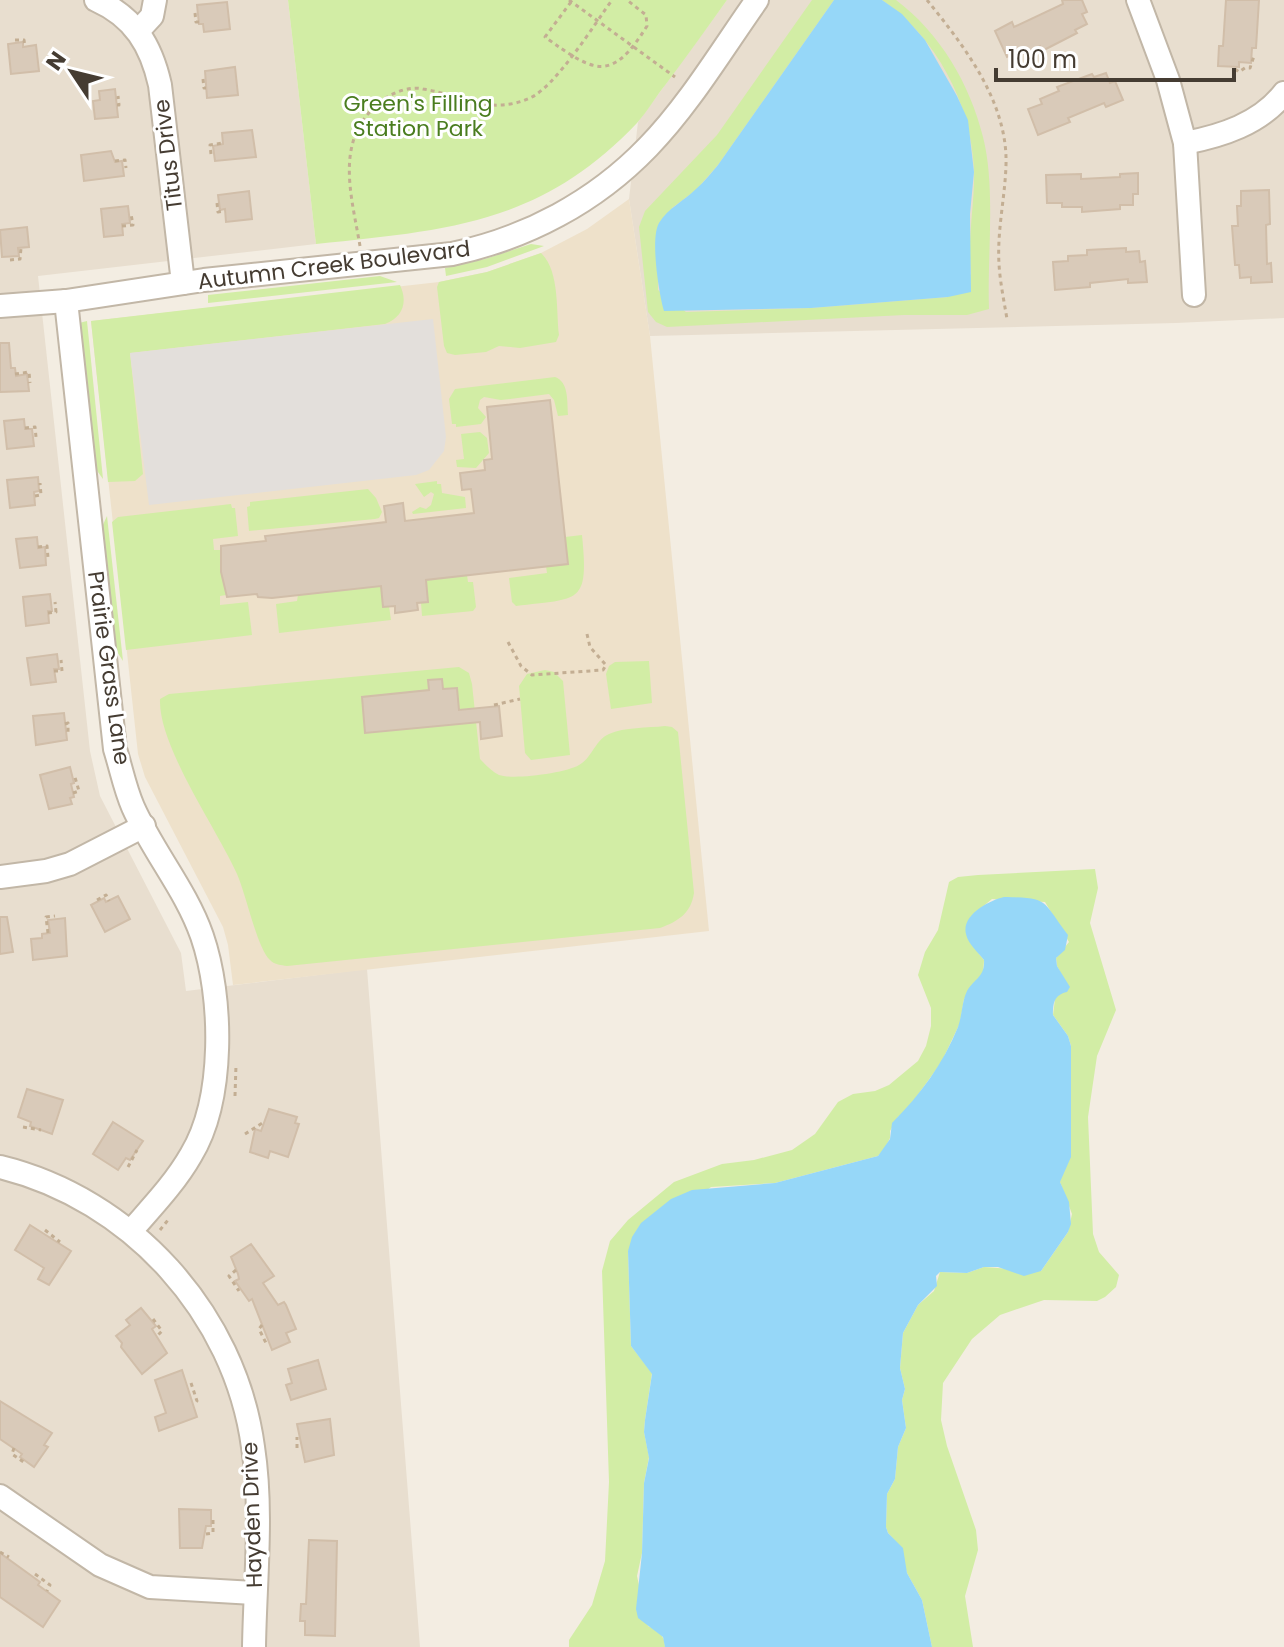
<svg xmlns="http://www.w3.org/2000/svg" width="1284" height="1647" font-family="Poppins,sans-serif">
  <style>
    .residential { fill: #e8decf }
    .education { fill: #eee1ca }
    .green { fill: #d2eda5 }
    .parking { fill: #e3dfdb }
    .water { fill: #96d7f8 }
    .building { fill: #d9cab9; stroke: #d1bea9; stroke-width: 2 }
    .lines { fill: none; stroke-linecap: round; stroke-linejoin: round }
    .minor-casing { stroke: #c2b7a7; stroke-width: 26 }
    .path { stroke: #c3ae93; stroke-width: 3; stroke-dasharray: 4 4; stroke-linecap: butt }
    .minor { stroke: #fff; stroke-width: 22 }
    .labels { text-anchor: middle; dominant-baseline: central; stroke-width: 6; stroke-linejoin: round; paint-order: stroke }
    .park-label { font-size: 22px; fill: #4a7d1f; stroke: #fff }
    .street-label { font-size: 22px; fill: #453c32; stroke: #fff }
  </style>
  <rect width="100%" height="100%" fill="#f3ede2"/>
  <g class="residential">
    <polygon points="0,0 288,0 316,244 38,276 90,751 100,796 181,953 186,991 367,969 420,1647 0,1647"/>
    <polygon points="727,0 1284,0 1284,318 1176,323 650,336 629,199 638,122"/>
  </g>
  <polygon class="education" points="629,199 650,336 709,931 233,985 228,945 223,927 145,777 138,754 91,321 439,282 487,272 541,253 587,229"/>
  <g class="green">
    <path d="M288 0H727C707 28 687 56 666 84 656 96 648 111 637 123 540 225 447 230 316 244Z"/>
    <path d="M812 0H834L718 165 696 190 672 208 658 271V290L686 312 811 308 948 297 971 274C967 238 975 204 974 169 971 103 936 37 882 0H896C940 33 970 84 983 137 996 188 987 256 989 309L967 315H904L667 327 656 322 648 312 639 227 645 211 717 135Z"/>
    <polygon points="531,244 544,246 487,267 446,276 445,268 485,259"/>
    <path d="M541 253C560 271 556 311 559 335L556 342 520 348 499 346 486 352 455 355 447 353 444 346 437 287 439 282 487 272Z"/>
    <polygon points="380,276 397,282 208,303 208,295"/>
    <path d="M400 285C408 302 403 317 385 324L130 353 143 474 135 481 108 482 91 321Z"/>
    <polygon points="87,321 103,479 95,468 79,323"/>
    <path d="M555 377C569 382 567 401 568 415L558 416 554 400 549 394 501 400 484 397 480 400 478 408 486 417 481 424 456 427V424H452L449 399 455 389Z"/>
    <polygon points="480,432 487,438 489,453 476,468 457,467 456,460 464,459 461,434"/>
    <polygon points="437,481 437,484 441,484 442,493 465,497 466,508 413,514 412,512 420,507 426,509 431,505 434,494 431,492 424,497 415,484"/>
    <polygon points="368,489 376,498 382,512 379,518 375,519 249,531 247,507 250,506 250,502"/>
    <polygon points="231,504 232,508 235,508 238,536 213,539 214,550 221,550 221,572 226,595 220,596 220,605 248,602 252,635 126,650 112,522 118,517"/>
    <polygon points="107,516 123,661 114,647 101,529"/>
    <path d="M582 535C589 605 580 598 516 606L512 602 509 578 547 573 546 566 568 564 565 537Z"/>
    <polygon points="467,575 468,582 473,582 476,607 473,611 422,616 421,603 428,602 426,580"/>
    <polygon points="381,586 383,606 389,606 391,620 279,633 276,604 297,601 298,595"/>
    <polygon points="649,661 652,703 611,709 606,674 609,666 615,662"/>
    <path d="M459 667 469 673 472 684 480 759C486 765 491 771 499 775 513 780 566 773 579 765 592 758 595 740 609 734 624 727 648 728 665 726L672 727 678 732 694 893C691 913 679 921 660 928L287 966C281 965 275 965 270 960 257 948 246 894 237 874 217 829 158 746 160 699L169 694Z"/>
    <polygon points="545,670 554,672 563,681 570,755 531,760 525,753 519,686 527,674"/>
    <path d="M1095 869 1098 888 1090 923 1116 1010 1097 1056 1088 1117 1093 1234 1099 1252 1119 1275 1116 1287 1105 1297 1097 1301 1044 1300 1000 1315 972 1339 943 1383 941 1420 947 1446 976 1530 978 1550 965 1596 973 1647H932L922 1600 907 1573 898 1544 888 1533 886 1527 887 1494 895 1479 898 1447 906 1428 902 1400 905 1389 900 1368 903 1333 918 1305 934 1291 940 1272 967 1273 984 1267 1041 1271 1068 1232 1072 1214 1060 1182 1070 1082 1071 1046 1068 1036 1053 1015 1055 999 1065 981 1057 966 1056 958 1069 942 1045 902 992 899 975 913 979 954 984 960 983 975 964 999 960 1023 941 1063 906 1111 898 1117 890 1131V1138L885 1148 878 1156 775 1183 711 1187 628 1251 631 1346 652 1373 645 1420 644 1432 649 1457 644 1483 642 1553 637 1576 648 1626C658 1631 665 1635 665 1647H569V1640L592 1605 605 1561 609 1482 602 1271 610 1241 628 1220 674 1182 722 1164 754 1160 792 1150 815 1134 838 1102 853 1094 875 1091 889 1085 918 1061 926 1046 931 1026V1008L918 975 925 952 938 930 949 882 958 877 978 875Z"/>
  </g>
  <polygon class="parking" points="433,319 446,437 444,451 429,470 416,475 149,505 130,353"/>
  <g class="water">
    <path d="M834 0H882L902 14 925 40 957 96 968 120 974 172 970 214 971 292 948 297 811 308 664 311C659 294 650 238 659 223 668 208 684 201 696 189 704 182 711 173 718 165Z"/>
    <path d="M1004 897C1051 898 1041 900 1068 935L1065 950 1056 958 1057 966 1070 987 1067 992C1054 995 1053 1003 1053 1015L1068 1036 1071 1046V1157L1060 1182 1069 1202 1071 1224 1068 1232 1041 1271 1024 1276 998 1267H984L967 1273 940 1272 936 1276 937 1286 918 1305 903 1333 900 1368 905 1389 902 1400 906 1428 898 1447 895 1479 887 1494 886 1527 888 1533 903 1548 907 1573 922 1600 932 1647H665L663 1637 638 1618 636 1609 642 1553 644 1483 649 1458 644 1432 645 1420 652 1374 631 1346 628 1251 632 1237 641 1223 671 1199 692 1190 775 1183 878 1156 890 1139 892 1123C920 1095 943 1064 958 1027 962 1016 962 1001 967 991 975 978 985 977 984 960 978 952 968 944 966 934 961 915 990 900 1004 897Z"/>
  </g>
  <g class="building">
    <polygon points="1062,0 1082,0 1087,12 1082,14 1087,24 1075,30 1077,33 1042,51 1040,46 1023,54 1021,50 1007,57 995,31 1012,22 1014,27 1063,4"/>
    <polygon points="1226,0 1259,0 1256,48 1252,48 1251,63 1239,62 1239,67 1218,66 1219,46 1223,46"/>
    <polygon points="227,2 230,29 204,32 203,24 199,24 197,5"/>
    <polygon points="23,42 23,47 36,45 39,71 11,74 8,44"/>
    <polygon points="235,67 238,95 207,98 205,71"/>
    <polygon points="1106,73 1110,83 1115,81 1123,100 1106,107 1104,103 1068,118 1070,122 1038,135 1028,109 1042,104 1040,99 1059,91 1057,87 1092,74 1094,77"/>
    <polygon points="115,89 118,117 95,119 93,101 100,100 99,91"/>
    <polygon points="252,130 256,157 215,161 213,146 223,144 222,133"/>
    <polygon points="111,151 115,162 122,161 124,176 84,181 81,155"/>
    <polygon points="1138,173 1138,194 1133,194 1133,205 1120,205 1120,209 1082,212 1082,207 1062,207 1062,203 1047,203 1046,175 1081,174 1081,179 1120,177 1120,174"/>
    <polygon points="1269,190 1270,224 1266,225 1267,264 1271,263 1272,282 1251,283 1251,277 1240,278 1239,265 1235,265 1232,226 1238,226 1237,206 1241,206 1241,191"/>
    <polygon points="249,191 252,219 226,222 225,209 220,210 218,195"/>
    <polygon points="128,206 130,223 122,224 123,235 104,237 101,209"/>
    <polygon points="27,227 29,247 18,248 19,256 2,257 0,230"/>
    <polygon points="1126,248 1126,252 1139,251 1140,262 1145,261 1147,282 1128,283 1128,279 1090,283 1090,287 1055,290 1053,262 1068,261 1068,256 1087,255 1087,250"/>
    <polygon points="0,343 9,343 11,368 15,368 16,376 27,374 29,391 0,392"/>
    <polygon points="550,400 568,564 426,580 428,602 417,603 418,610 395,613 395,606 383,607 381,586 272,598 258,597 257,594 227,597 221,572 221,546 266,541 265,536 386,522 384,506 403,503 405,521 474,513 471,489 462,490 460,473 485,470 484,460 492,459 487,407"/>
    <polygon points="24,419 25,429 32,429 34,446 7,449 4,421"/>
    <polygon points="38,477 39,491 34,492 35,505 10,508 7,480"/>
    <polygon points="37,537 38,548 45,547 46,565 20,568 16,539"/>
    <polygon points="50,594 52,611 48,611 49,623 26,626 23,597"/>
    <polygon points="57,654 59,669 54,669 56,682 31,685 27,658"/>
    <polygon points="442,679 443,689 457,688 459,710 499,706 502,736 481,739 480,722 365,733 362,697 429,690 428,680"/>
    <polygon points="64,713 67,740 36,745 33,716"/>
    <polygon points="70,767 74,783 71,784 74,797 70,798 72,804 49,809 40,775"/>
    <polygon points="118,896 130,919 105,932 91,905 104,898 106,902"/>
    <polygon points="0,917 7,917 13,952 0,954"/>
    <polygon points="65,918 67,956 33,960 31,939 42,938 42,934 50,933 48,920"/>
    <polygon points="27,1089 63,1100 52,1134 30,1126 31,1122 18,1117"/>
    <polygon points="269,1109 297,1117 295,1123 299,1124 288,1157 270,1151 268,1158 250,1152 255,1129 261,1131"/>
    <polygon points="113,1122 143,1141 130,1160 126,1158 118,1170 93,1154"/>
    <polygon points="30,1225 71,1251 49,1285 38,1279 44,1268 15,1250"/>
    <polygon points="251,1244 274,1276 263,1283 278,1305 284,1302 286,1305 296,1329 286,1333 290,1342 272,1350 252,1299 249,1301 235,1281 239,1279 238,1274 231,1257"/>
    <polygon points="141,1308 156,1326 152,1329 167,1353 142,1374 121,1347 122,1343 116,1336 130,1325 126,1320"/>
    <polygon points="318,1360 326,1389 291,1400 286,1385 292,1383 288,1369"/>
    <polygon points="182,1370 197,1417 159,1431 155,1417 166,1413 155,1380"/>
    <polygon points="0,1401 52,1433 44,1445 48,1447 34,1467 20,1457 22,1454 0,1439"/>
    <polygon points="330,1419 334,1455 305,1462 297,1424"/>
    <polygon points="179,1509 211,1510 211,1526 206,1526 202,1548 180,1548"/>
    <polygon points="309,1540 337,1541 335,1636 305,1635 305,1621 300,1621 301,1604 306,1604"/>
    <polygon points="0,1553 40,1582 38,1585 60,1601 43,1627 0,1597"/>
  </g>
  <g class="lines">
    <defs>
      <g id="minor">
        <path d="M96 0C134 17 151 45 160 85L183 283"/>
        <polyline points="1138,0 1168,80 1185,143 1194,295"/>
        <polyline points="139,30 152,16 155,0"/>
        <path d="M1185 143C1221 136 1260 124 1284 93"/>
        <path d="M66 301 115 749C121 768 125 789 133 807 153 852 186 890 202 936 223 997 225 1099 191 1155 175 1183 152 1207 131 1231"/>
        <path d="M0 306 66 301 204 280 452 254C527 238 595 202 648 147 689 105 723 48 757 0"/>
        <polyline points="0,877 46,871 70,864 144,826"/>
        <path d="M0 1167C131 1199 235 1313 253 1447 263 1512 255 1581 254 1647"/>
        <polyline points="0,1496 100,1565 150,1587 254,1593"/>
      </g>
    </defs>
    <use href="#minor" class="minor-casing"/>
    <g class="path">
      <polyline points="569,0 675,77"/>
      <path d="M927 0C964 46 1008 102 1006 165 1005 198 997 230 999 264 1000 282 1004 301 1007 319"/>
      <path d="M571 2 545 37C594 72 611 84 647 26L646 15 627 0"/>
      <polyline points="195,13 196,22 199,22"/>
      <polyline points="15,40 24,40 25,47"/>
      <polyline points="1235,69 1239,72 1245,68 1250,68 1254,56"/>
      <polyline points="203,79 204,88 206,88"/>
      <polyline points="117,105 119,105 118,96"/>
      <polyline points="211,154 210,145 223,143"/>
      <polyline points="115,161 125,160 126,168"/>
      <polyline points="217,203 218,212 225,211"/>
      <polyline points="122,226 133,225 131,214"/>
      <path d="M360 246C351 193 333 137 383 100 394 92 410 86 423 89 463 95 489 116 530 98 556 86 594 25 612 0"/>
      <polyline points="10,260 20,259 21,248"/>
      <polyline points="15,374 29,372 30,383"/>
      <polyline points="25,428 35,427 36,437"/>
      <polyline points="35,496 41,495 40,483"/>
      <polyline points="38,547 47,546 48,558"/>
      <polyline points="48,613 56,612 55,602"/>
      <polyline points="508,642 521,666 532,675 603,670 606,665 590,647 587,634"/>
      <polyline points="54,671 62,671 61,660"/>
      <polyline points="494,705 520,699"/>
      <polyline points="65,724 68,723 68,732"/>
      <polyline points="73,793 79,791 74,774"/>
      <polyline points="97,900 106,895 109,901"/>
      <polyline points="48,933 46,917 55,916"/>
      <polyline points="235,1096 236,1065"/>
      <polyline points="23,1127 41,1130"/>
      <polyline points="245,1134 264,1122"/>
      <polyline points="128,1167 137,1150"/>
      <polyline points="45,1230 60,1242"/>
      <polyline points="160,1230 168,1220"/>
      <polyline points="236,1270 229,1276 239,1291"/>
      <polyline points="153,1319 162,1331 157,1336"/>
      <polyline points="262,1325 259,1329 266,1343"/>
      <polyline points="191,1383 197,1401 195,1403"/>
      <polyline points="14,1448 12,1454 25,1463"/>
      <polyline points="297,1448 297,1437"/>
      <polyline points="206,1534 213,1533 213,1518"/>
      <polyline points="0,1552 9,1557"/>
      <polyline points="35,1574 50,1585 47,1591"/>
    </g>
    <use href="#minor" class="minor"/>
  </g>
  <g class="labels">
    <g class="park-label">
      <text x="418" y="103">Green's Filling<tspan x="418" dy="25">Station Park</tspan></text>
    </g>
    <g class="street-label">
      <text transform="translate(168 155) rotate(-97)">Titus Drive</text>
      <text transform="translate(334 265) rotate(-7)">Autumn Creek Boulevard</text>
      <text transform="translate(109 668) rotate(82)">Prairie Grass Lane</text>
      <text transform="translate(252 1515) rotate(-92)">Hayden Drive</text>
    </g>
  </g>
  <g transform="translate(72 72) rotate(305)" stroke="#ffffff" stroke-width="6" paint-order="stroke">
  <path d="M0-6L14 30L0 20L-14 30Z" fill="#453c32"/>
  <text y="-12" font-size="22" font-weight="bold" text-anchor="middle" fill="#453c32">N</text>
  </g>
  <path d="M996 68v12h238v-12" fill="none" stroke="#453c32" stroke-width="4"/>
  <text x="1008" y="68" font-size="24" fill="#453c32" stroke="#ffffff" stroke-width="6" paint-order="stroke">100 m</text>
</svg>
